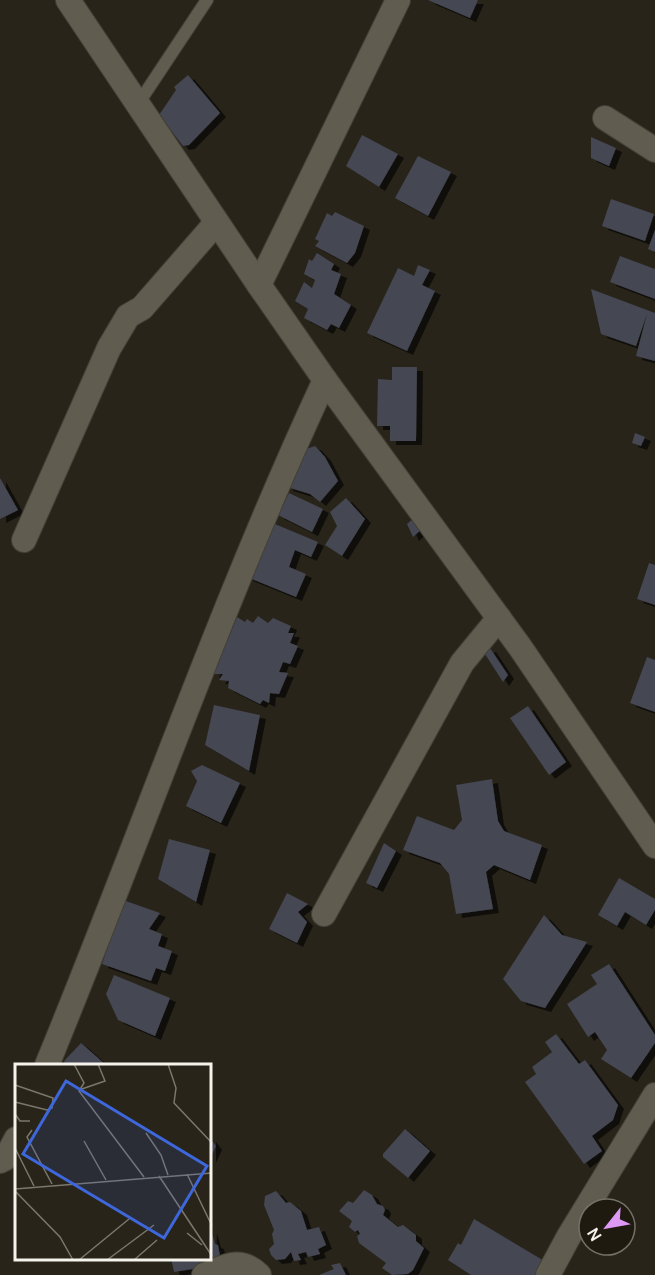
<svg xmlns="http://www.w3.org/2000/svg" width="655" height="1275" font-family="Manrope,sans-serif">
  <style>
    .building { fill: #444652; filter: url(#shadow) }
    .lines { fill: none; stroke-linecap: round; stroke-linejoin: round }
    .service-casing { stroke: #434037; stroke-width: 14 }
    .minor-casing { stroke: #434037; stroke-width: 26 }
    .service { stroke: #605c4f; stroke-width: 12 }
    .minor { stroke: #605c4f; stroke-width: 24 }
    .inset-road { fill: none; stroke: #7a776d; stroke-width: 1.5 }
    .view { fill: #3d67db; fill-opacity: 0.15; stroke: #3d67db; stroke-width: 3 }
    .inset-edge { fill: none; stroke: #f5f3eb; stroke-width: 3 }
  </style>
  <defs>
    <filter id="shadow"><feDropShadow dx="6" dy="4" stdDeviation="0" flood-color="#0009"/></filter>
  </defs>
  <rect width="100%" height="100%" fill="#282419"/>
  <g class="building">
    <polygon points="428,0 478,0 470,18"/>
    <polygon points="188,75 220,113 189,145 183,146 159,115 176,90 174,87"/>
    <polygon points="362,135 398,154 379,187 346,166"/>
    <polygon points="591,137 616,148 609,166 591,158"/>
    <polygon points="418,156 451,172 428,216 395,198"/>
    <polygon points="611,199 654,214 645,241 602,226"/>
    <polygon points="335,212 364,226 355,253 347,263 315,246 319,241 315,239 327,213 332,216"/>
    <polygon points="655,230 655,252 648,249"/>
    <polygon points="317,253 334,264 331,270 341,274 334,294 351,305 339,328 331,324 327,330 304,318 308,309 295,301 304,282 312,288 315,280 304,274 309,259 312,261"/>
    <polygon points="620,256 655,269 655,299 610,282"/>
    <polygon points="418,265 430,270 422,285 435,291 407,351 367,333 398,268 414,276"/>
    <polygon points="591,289 655,313 655,361 636,356 647,314 636,346 601,334"/>
    <polygon points="392,367 417,367 416,441 390,441 390,426 377,426 378,379 392,380"/>
    <polygon points="635,433 645,437 641,446 632,443"/>
    <polygon points="315,446 325,457 338,481 320,502 310,494 287,487 297,452"/>
    <polygon points="0,478 18,510 0,519"/>
    <polygon points="289,493 323,509 312,532 278,515"/>
    <polygon points="346,498 365,519 342,556 325,545 337,526 330,512"/>
    <polygon points="415,517 424,527 413,537 407,524"/>
    <polygon points="270,522 318,542 311,557 295,550 289,567 306,574 296,597 247,577"/>
    <polygon points="649,563 655,565 655,605 637,599"/>
    <polygon points="258,616 268,623 273,618 291,626 288,633 294,633 290,643 298,646 290,664 283,662 279,672 288,673 279,694 270,693 269,703 263,700 260,704 228,688 229,681 219,680 223,674 213,674 237,617 245,622 247,619 253,623"/>
    <polygon points="490,648 508,675 503,682 483,651"/>
    <polygon points="647,657 655,660 655,712 630,703"/>
    <polygon points="214,705 260,715 249,771 205,745"/>
    <polygon points="528,706 566,762 549,775 510,718"/>
    <polygon points="202,765 240,783 221,823 186,806 197,781 191,771"/>
    <polygon points="492,779 498,821 504,831 542,845 530,880 494,865 486,872 493,909 456,914 449,874 440,863 403,850 417,816 454,830 462,820 456,785"/>
    <polygon points="169,839 210,850 196,902 158,879"/>
    <polygon points="384,843 396,851 377,888 366,883"/>
    <polygon points="619,878 655,899 655,910 646,925 625,912 617,926 598,915"/>
    <polygon points="287,893 308,904 298,912 307,922 297,943 269,929"/>
    <polygon points="123,900 160,913 149,929 162,934 158,946 172,951 165,971 156,968 151,981 102,964"/>
    <polygon points="544,915 562,935 587,942 545,1008 521,1001 503,979"/>
    <polygon points="609,964 655,1035 655,1043 631,1078 601,1059 607,1050 595,1032 588,1037 567,1004 597,984 591,975"/>
    <polygon points="114,975 170,998 155,1036 118,1020 106,994"/>
    <polygon points="556,1034 579,1064 585,1060 618,1105 613,1120 592,1136 602,1151 584,1164 525,1082 536,1074 532,1067 552,1052 545,1042"/>
    <polygon points="81,1043 106,1065 63,1065 65,1060"/>
    <polygon points="405,1129 430,1151 408,1178 383,1157 383,1154"/>
    <polygon points="210,1138 216,1146 210,1159"/>
    <polygon points="364,1190 372,1195 377,1204 383,1206 385,1210 383,1215 398,1227 403,1225 416,1235 416,1241 424,1248 413,1270 408,1274 392,1275 382,1268 386,1263 359,1243 357,1236 360,1234 358,1230 355,1232 349,1227 352,1221 339,1211 348,1201 353,1203"/>
    <polygon points="276,1191 286,1203 290,1202 301,1211 307,1230 319,1227 326,1245 318,1249 320,1254 308,1257 306,1252 298,1254 301,1260 294,1261 291,1252 285,1259 276,1260 271,1255 269,1249 274,1244 272,1234 274,1230 264,1205 265,1196"/>
    <polygon points="474,1219 546,1262 537,1275 471,1275 448,1260 458,1243 461,1245"/>
    <polygon points="211,1229 215,1244 218,1245 220,1256 211,1266 174,1272 171,1258 210,1258"/>
    <polygon points="340,1263 346,1275 319,1275 334,1269 331,1265"/>
  </g>
  <g class="lines">
    <defs>
      <polyline id="service" points="138,104 207,0"/>
      <g id="minor">
        <polyline points="68,0 259,285 325,380 520,647 655,846"/>
        <polyline points="605,118 655,150"/>
        <polyline points="259,285 398,0"/>
        <polyline points="24,540 109,348 128,316 142,308 216,223"/>
        <polyline points="324,914 462,663 499,618"/>
        <path d="M47 1065C141 837 221 603 325 380"/>
        <polyline points="0,1161 6,1158 16,1139"/>
        <path d="M204 1275C225 1267 240 1256 259 1275"/>
        <polyline points="548,1275 569,1236 655,1095"/>
      </g>
    </defs>
    <use href="#service" class="service-casing"/>
    <use href="#minor" class="minor-casing"/>
    <use href="#service" class="service"/>
    <use href="#minor" class="minor"/>
  </g>
  <g transform="translate(15 1064)">
    <rect width="196" height="196" fill="#282419"/>
    <path class="inset-road" d="M59 0 69 19 64 27 129 113M153 0 161 24 159 39 197 79M0 21 38 34 37 44 32 46 0 38M64 26 90 17 83 0M0 50 5 57H15M17 66 12 73 37 120M131 69 146 91 153 111M69 77 91 116M0 84 19 122M172 110 197 162M144 112 197 192M0 125 197 109M0 127 45 173 58 196M172 169 187 181M64 196 114 155M92 196 139 161M119 196 142 176"/>
    <path class="view" d="M51 17 192 102 149 174 8 90Z"/>
    <rect width="196" height="196" class="inset-edge"/>
  </g>
  <g transform="translate(607 1227) rotate(239)"><circle r="28" fill="#1e1a10" stroke="#747168" stroke-width="1.5"/>
  <path d="M0-4.5L10 22L0 15L-10 22Z" fill="#dd99f3"/>
  <text y="-9" font-size="16" font-weight="bold" text-anchor="middle" fill="#f5f3eb">N</text>
  </g>
</svg>
